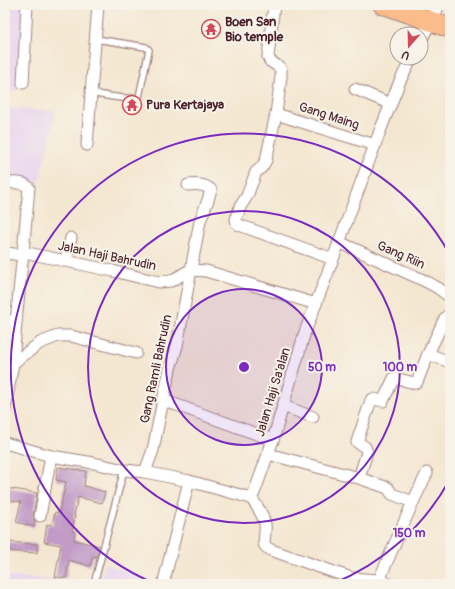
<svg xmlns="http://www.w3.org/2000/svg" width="455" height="589" font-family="Pangolin,sans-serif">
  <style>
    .built { fill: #e6d2f0 }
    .building { fill: #c29cc7 }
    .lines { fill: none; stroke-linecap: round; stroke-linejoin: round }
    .service-casing { stroke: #9f837e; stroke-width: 8 }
    .minor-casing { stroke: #9f837e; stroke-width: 13 }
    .tertiary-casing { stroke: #9f837e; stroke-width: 16 }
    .trunk-casing { stroke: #9f837e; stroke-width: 21 }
    .service { stroke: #fff; stroke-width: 5.5 }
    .minor { stroke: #fff; stroke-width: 11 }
    .tertiary { stroke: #fff; stroke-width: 14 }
    .trunk { stroke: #fabc8b; stroke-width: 19 }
    .ring { fill: none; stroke: #7b2cbf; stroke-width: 2 }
    .labels { text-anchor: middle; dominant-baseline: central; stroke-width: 4; stroke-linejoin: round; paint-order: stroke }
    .poi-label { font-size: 13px; font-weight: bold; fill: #4a1f2b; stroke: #f7f3e8; text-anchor: start }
    .street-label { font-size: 13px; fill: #4a1f2b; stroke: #f7f3e8 }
    .centre { fill: #7b2cbf; stroke: #f7f3e8; stroke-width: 2 }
    .ring-label { font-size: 12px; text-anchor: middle; font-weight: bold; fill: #7b2cbf; stroke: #f7f3e8; stroke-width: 4; stroke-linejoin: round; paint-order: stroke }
  </style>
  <rect width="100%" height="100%" fill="#f7f3e8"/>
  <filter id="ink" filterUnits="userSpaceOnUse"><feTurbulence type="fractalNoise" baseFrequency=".025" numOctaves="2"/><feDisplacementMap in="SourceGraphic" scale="8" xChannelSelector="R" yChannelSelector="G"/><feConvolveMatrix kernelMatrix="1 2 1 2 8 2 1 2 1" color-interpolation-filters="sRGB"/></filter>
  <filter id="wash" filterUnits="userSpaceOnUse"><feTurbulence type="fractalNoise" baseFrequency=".012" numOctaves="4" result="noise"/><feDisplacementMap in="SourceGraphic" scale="16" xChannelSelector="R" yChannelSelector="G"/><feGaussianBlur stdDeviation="0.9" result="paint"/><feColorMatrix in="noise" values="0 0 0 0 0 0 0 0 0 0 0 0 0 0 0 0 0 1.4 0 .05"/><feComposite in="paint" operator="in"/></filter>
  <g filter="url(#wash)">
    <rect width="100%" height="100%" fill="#f4e7d1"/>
    <g class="built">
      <polygon points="5,5 28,5 17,90 5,89"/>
      <polygon points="5,108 56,111 38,187 5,185"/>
      <polygon points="105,564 148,578 146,584 99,584"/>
      <polygon points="5,576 53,580 72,584 5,584"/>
    </g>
    <g id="blocks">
      <g class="building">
        <polygon points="58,467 86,471 84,486 105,492 102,503 78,497 74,516 75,516 72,531 75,532 74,540 100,546 97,557 93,556 90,566 69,560 66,578 55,577 61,545 44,542 47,524 52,525 55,512 59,513 66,482 56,480"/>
        <polygon points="5,488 19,490 37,493 33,515 34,519 35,521 34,527 16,522 21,502 5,500"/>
        <polygon points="5,542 37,544 37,553 5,551"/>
      </g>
    </g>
  </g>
  <g filter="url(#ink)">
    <use href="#blocks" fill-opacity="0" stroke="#9f837e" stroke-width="1"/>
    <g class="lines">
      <defs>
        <g id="service">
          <path d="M91 93C103 95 129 101 139 97L149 50 146 47 96 39"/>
          <polyline points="94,584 124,470"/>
        </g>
        <g id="minor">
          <polyline points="274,5 268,57 270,61 279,67 281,69 281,77 276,114 266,160 262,167 256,172 247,196 240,207 236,219 237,223 239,225 333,259"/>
          <polyline points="421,41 431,21"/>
          <polyline points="23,83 27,5"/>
          <polyline points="355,89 391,104"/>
          <polyline points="276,114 375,145"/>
          <polyline points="87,145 98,5"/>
          <path d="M5 183C13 183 24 181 29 188L23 252 113 271 159 282 171 281 190 270 206 271 316 304"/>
          <polyline points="339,242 423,280 438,288 450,297"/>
          <polyline points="5,253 22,255"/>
          <polyline points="66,261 71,238"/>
          <polyline points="5,320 16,322 13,363 5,409"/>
          <polyline points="16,322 23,252"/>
          <polyline points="428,354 450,362"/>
          <polyline points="13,363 40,343 58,336 71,336 136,353"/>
          <polyline points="163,400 273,440"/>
          <polyline points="283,406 313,417"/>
          <polyline points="5,443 51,456 94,463 124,470 145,472 189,481 251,498"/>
          <polyline points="268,454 359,478 367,452 365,447 357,442 371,400 373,399 383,401 394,378 415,383 417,382 428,354 445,318 450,313"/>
          <path d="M145 472 153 450 163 400 170 369 177 346 200 221 208 200 211 190C205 184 197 184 188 185"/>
          <polyline points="359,478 388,488 392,494 413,502"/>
          <polyline points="251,498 254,493 257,485 273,440 305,332 333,259 380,131 400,81 412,58"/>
          <path d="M251 498C257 506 263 514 265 524 266 531 264 538 264 544L266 547 271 550 351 578 379 580 390 584"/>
          <polyline points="40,516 51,456"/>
          <polyline points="379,580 413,502 427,473"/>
          <polyline points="164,581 189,481"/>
        </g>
        <polyline id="tertiary" points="431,21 437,5"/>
        <polyline id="trunk" points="383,5 386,5 450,28"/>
      </defs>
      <use href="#service" class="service-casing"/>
      <use href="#minor" class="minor-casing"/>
      <use href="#tertiary" class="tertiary-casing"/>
      <use href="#trunk" class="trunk-casing"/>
      <use href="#service" class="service"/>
      <use href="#minor" class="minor"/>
      <use href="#tertiary" class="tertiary"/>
      <use href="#trunk" class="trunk"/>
    </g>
  </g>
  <circle cx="244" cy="367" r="78" fill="#7b2cbf" fill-opacity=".12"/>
  <g class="ring">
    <circle cx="244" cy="367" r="78"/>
    <circle cx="244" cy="367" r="156"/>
    <path d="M450 479A234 234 0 0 1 332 584M156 584A234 234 0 1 1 450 255"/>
  </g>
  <defs>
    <symbol id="temple-ring" viewBox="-11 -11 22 22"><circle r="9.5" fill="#f7f3e8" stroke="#d1495b" stroke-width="1.5"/><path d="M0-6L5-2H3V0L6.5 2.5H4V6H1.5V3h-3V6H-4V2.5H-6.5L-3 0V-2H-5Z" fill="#d1495b"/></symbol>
  </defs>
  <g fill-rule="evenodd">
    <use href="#temple-ring" x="200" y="18" width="22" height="22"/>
    <use href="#temple-ring" x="121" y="94" width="22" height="22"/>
  </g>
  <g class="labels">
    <g class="poi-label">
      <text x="225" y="22">Boen San<tspan x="225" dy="15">Bio temple</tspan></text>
      <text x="146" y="105">Pura Kertajaya</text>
    </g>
    <g class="street-label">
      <text transform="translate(329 116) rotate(18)">Gang Maing</text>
      <text transform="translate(401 255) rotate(24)">Gang Riin</text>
      <text transform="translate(107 256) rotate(12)">Jalan Haji Bahrudin</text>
      <text transform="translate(156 369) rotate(-78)">Gang Ramli Bahrudin</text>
      <text transform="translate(273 392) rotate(-73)">Jalan Haji Sa'alan</text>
    </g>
  </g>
  <circle cx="244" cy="367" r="6" class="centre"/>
  <g class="ring-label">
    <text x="322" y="371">50 m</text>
    <text x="400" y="371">100 m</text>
    <text x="409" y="537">150 m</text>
  </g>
  <rect width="455" height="589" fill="none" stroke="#f7f3e8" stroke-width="20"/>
  <g transform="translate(409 46) rotate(200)"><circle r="19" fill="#f7f3e8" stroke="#b29e9c"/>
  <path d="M0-3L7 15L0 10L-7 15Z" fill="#d1495b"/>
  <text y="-6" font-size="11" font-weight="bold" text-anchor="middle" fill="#4a1f2b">U</text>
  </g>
</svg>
